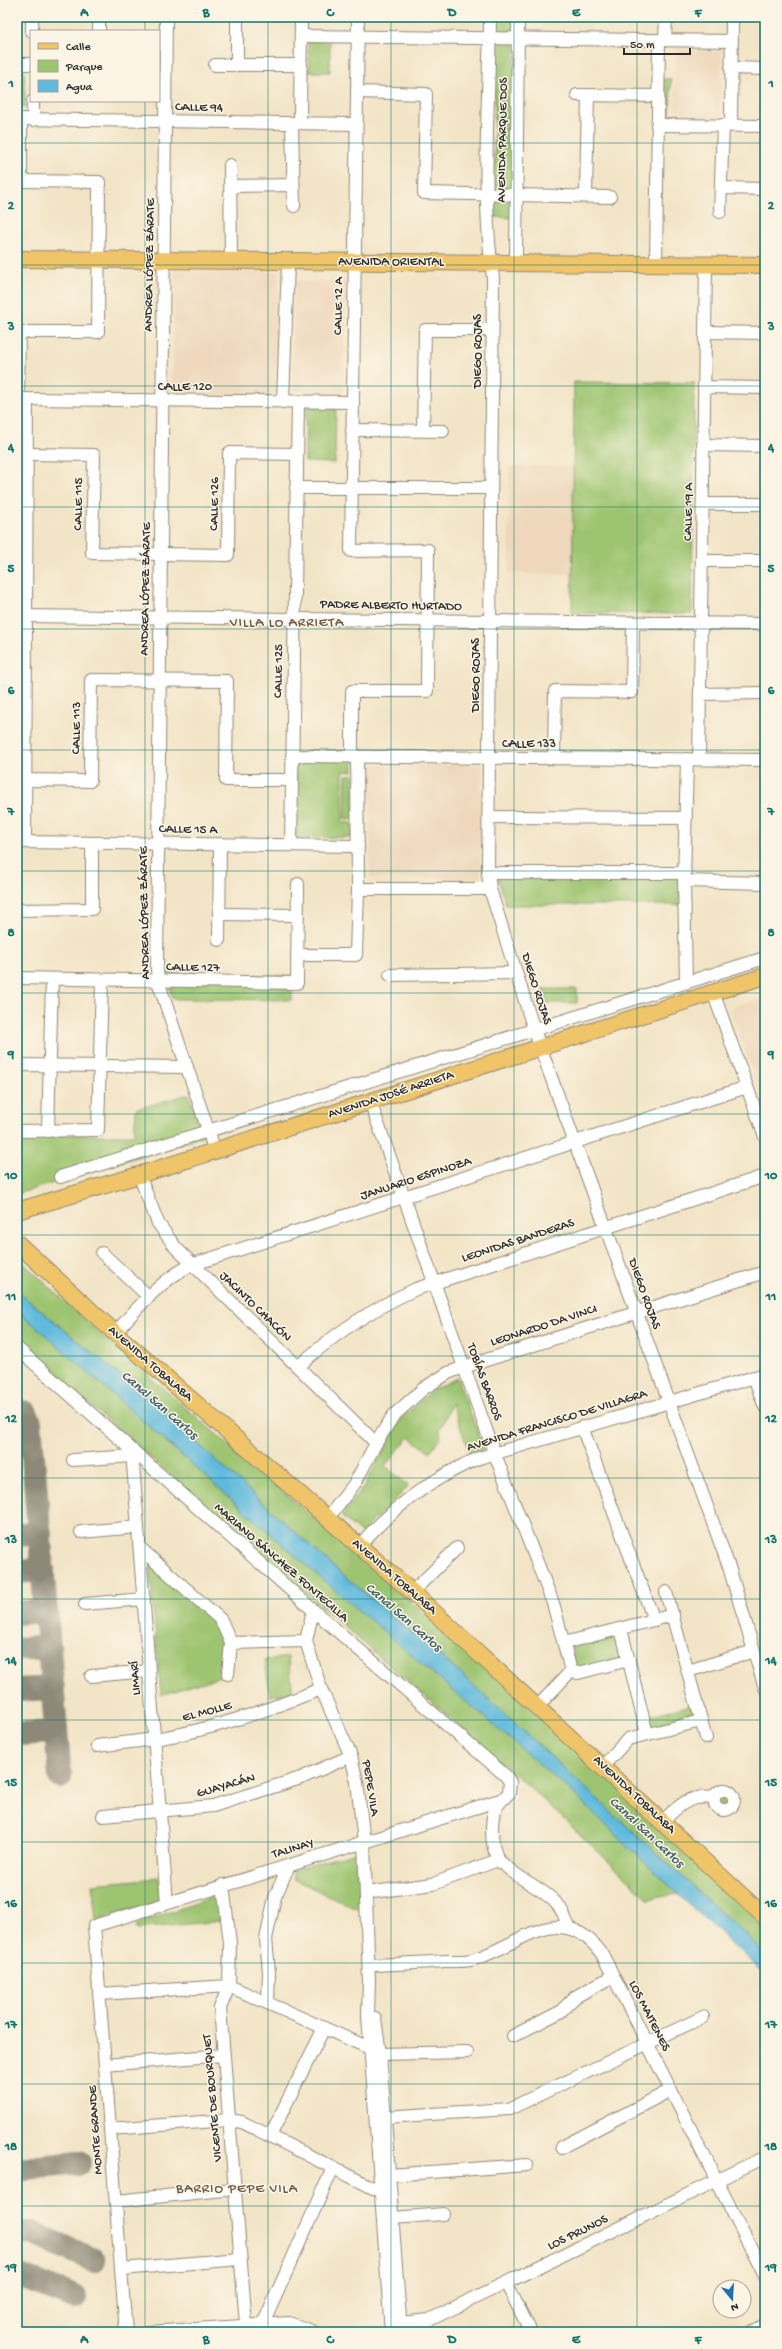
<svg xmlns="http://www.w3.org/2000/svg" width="782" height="2349" font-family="'Gochi Hand',sans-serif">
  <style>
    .built { fill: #eed7bb }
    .green { fill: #9dc46f; stroke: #64784d }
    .water { fill: #5fbadd; stroke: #457284 }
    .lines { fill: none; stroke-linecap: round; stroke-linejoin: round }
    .taxiway { stroke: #8e8878; stroke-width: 24 }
    .minor-casing { stroke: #8e8878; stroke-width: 14 }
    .major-casing { stroke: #8e8878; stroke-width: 18 }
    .minor { stroke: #fff; stroke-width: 12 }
    .major { stroke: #f0c469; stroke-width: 16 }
    .grid { fill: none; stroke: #0f766e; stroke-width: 1; stroke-opacity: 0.55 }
    .labels { text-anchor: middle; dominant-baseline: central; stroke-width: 3; stroke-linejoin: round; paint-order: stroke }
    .street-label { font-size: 13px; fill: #2b2b2b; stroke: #fcf5e5 }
    .neighbourhood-label { font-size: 14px; letter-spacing: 1px; fill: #6b5a4a; stroke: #fcf5e5 }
    .water-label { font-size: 14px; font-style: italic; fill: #3d5d69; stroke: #fcf5e5 }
    .neatline { fill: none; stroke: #0f766e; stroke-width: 1.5 }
    .grid-label { font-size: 13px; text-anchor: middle; font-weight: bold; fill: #0f766e }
  </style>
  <rect width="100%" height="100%" fill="#fcf5e5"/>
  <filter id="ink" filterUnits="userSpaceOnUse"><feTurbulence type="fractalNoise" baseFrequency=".025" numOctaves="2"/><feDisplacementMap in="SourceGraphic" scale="8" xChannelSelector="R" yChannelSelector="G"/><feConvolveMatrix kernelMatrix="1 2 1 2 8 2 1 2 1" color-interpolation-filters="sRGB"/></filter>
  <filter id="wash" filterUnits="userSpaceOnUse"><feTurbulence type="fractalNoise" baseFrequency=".012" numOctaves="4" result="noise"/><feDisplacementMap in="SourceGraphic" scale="16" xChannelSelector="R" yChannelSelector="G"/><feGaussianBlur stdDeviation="0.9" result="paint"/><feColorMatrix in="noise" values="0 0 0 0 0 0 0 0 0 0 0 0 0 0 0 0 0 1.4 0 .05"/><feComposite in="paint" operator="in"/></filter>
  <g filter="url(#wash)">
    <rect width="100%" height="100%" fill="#f2e4c6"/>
    <g class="built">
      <polygon points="676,49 722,51 720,123 674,122"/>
      <polygon points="175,270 279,272 277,398 172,396"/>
      <polygon points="294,281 346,281 344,392 292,391"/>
      <polygon points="512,466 573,466 571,574 509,573 509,468"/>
      <polygon points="17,528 23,528 22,610 17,610"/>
      <polygon points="371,765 482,765 481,879 370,878"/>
      <polygon points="765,997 765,1106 732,1012 735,1006"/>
    </g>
    <g class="green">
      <polygon points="495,17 515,17 513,218 494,217"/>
      <polygon points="330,40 330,72 309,72 308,41"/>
      <polygon points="17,70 24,70 25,107 17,107"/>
      <polygon points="660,79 671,79 670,121 660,121"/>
      <polygon points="574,382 694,383 692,614 572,613"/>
      <polygon points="306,407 336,407 335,463 305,462"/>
      <polygon points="353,759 353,771 343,772 343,823 352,823 352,837 297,838 296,760"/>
      <polygon points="346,775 354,775 354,819 345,819"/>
      <polygon points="497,875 681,876 680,905 506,905"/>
      <polygon points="165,973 292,976 292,1000 173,999"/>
      <rect x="544" y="989" width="33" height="14"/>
      <polygon points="189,1094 203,1137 17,1194 17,1135 134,1135 136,1109"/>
      <polygon points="17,1257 99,1333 534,1708 765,1924 765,1953 459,1672 336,1569 144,1395 17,1291"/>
      <polygon points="17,1310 238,1505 572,1792 678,1894 648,1899 534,1791 17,1342"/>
      <polygon points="457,1378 484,1449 471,1458 452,1403 440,1430 441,1436 430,1452 409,1437 385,1466 409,1486 361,1533 341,1516 365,1485 402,1417 433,1390"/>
      <polygon points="149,1561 217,1622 225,1642 220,1677 161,1695"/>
      <polygon points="619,1633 626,1656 592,1667 576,1666 570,1644"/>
      <polygon points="288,1657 293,1693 270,1696 265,1660"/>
      <polygon points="692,1705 694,1714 690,1721 652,1730 647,1716"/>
      <circle cx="723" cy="1800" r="7"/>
      <polygon points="360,1851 361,1911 294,1879 293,1870"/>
      <polygon points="159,1878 161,1901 96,1920 92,1884"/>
      <polygon points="219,1895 221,1921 137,1929 136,1924"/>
    </g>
    <polygon class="water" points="17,1291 144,1395 336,1569 459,1672 765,1953 765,1974 678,1894 572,1792 322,1579 17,1310"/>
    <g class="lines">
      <g class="taxiway">
        <polyline points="17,1411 26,1413 30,1422 60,1777"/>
        <polyline points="17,1535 40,1533"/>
        <polyline points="17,1572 43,1570"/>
        <polyline points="17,1613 46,1611"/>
        <polyline points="17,1649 49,1647"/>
        <polyline points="17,1690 53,1688"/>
        <polyline points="17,1734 56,1732"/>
        <polyline points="17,2169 79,2163"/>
        <polyline points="17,2233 32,2233 94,2260"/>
        <polyline points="17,2275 75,2297"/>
      </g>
    </g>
  </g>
  <g filter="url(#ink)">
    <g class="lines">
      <defs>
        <g id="minor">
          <polyline points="166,17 157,969 158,981 215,1151"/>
          <path d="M490 17C489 102 481 194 493 278L488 873 490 889 534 1030 729 1567 765 1688"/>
          <polyline points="32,31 32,17"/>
          <polyline points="99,31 99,17"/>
          <polyline points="301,36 732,41"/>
          <polyline points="665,40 666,17"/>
          <polyline points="17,64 31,64"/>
          <polyline points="215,65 301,65"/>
          <polyline points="237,65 237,17"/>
          <polyline points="731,68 765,69"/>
          <polyline points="357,92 426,94 424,193 610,197"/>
          <polyline points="577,95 657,96"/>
          <polyline points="17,119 356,124"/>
          <polyline points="33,120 33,101"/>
          <polyline points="292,123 294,206"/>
          <polyline points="300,123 301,17"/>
          <polyline points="657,125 765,126"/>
          <polyline points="731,125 732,17"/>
          <polyline points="230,165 231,261"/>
          <polyline points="231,186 292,185"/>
          <polyline points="722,188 765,189"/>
          <polyline points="586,196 588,95"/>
          <polyline points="720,212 723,125"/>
          <polyline points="516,263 518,17"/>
          <polyline points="656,264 659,40"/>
          <polyline points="705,332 765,333"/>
          <polyline points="704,387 765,388"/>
          <polyline points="18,399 19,332 98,332 99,182 21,181 21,119"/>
          <polyline points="20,399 353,402"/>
          <polyline points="283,402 288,262"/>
          <polyline points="352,430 443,431"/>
          <polyline points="423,430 425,330 492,330"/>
          <polyline points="703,445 765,446"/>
          <polyline points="27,454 94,455 92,553 228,555 229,453 297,454"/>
          <polyline points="296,488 490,488"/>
          <polyline points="703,504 765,504"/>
          <polyline points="702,561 765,561"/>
          <polyline points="17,616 765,624"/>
          <polyline points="700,694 765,693"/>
          <polyline points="292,756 765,760"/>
          <polyline points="352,757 352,691 427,691 428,550 351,551 358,17"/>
          <polyline points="554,758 555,691 632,692 633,623"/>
          <polyline points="699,759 706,265"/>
          <polyline points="26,780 90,781 91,680 227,681 226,780 292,780"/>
          <polyline points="489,817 686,818"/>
          <polyline points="17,842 358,846"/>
          <polyline points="25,842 27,399"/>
          <polyline points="291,845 298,402"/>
          <polyline points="488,873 685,873"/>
          <polyline points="684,881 765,883"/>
          <polyline points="358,889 490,889"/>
          <polyline points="17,910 92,909 92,843"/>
          <polyline points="219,914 298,915"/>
          <polyline points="219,940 220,844"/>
          <polyline points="297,955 356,955 358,889 357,757"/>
          <polyline points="390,975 516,973"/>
          <polyline points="17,978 297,983 298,884"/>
          <polyline points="686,982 684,881 687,759"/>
          <polyline points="713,992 765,1137"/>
          <polyline points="17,1065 187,1067"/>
          <polyline points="370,1101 494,1452 553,1603 571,1671 537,1707"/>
          <polyline points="17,1131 98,1130 102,980"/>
          <polyline points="48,1131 52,979"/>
          <polyline points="139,1175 158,1223 176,1248 376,1443"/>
          <polyline points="60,1177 765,958"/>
          <polyline points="102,1253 149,1297"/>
          <path d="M115 1333C137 1308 161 1280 191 1265L747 1087"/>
          <path d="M17 1348 313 1610 506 1776 510 1782 509 1793C496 1805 492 1811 492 1829 492 1839 493 1851 498 1859 500 1863 506 1866 509 1869 530 1887 565 1897 567 1927"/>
          <path d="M298 1367C333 1334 372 1309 416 1289L765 1176"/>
          <polyline points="754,1377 765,1407"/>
          <polyline points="582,1427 654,1620"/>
          <polyline points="132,1451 167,1903"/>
          <polyline points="73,1460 132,1456"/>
          <polyline points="327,1519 355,1483 376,1443 393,1416 423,1389 448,1373 464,1367 765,1272"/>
          <polyline points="81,1532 138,1527"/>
          <path d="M359 1546C392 1508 432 1478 479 1458L765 1374"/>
          <polyline points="140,1548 221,1620 231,1643 228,1674"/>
          <polyline points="412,1592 457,1548"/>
          <polyline points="666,1592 706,1738"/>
          <polyline points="85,1604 144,1599"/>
          <polyline points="313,1610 306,1641 321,1689 351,1756 357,1782 364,1842 369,1980 368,2016 391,2332"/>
          <polyline points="621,1629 647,1734"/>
          <polyline points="231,1643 306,1641"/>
          <polyline points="564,1643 673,1615"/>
          <polyline points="571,1671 578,1673 629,1660"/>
          <polyline points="688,1671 754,1651"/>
          <polyline points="91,1676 149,1671"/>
          <path d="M97 1746C116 1743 135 1742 155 1739 212 1730 268 1710 321 1689"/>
          <polyline points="603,1766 628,1739 701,1721"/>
          <circle cx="724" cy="1800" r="10"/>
          <polyline points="103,1816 213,1806 301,1778 351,1756"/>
          <path d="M662 1821C682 1804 687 1795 714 1798"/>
          <polyline points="223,1885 230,1943 229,1986 220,2008 246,2324 253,2332"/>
          <polyline points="366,1893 433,1884 498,1860"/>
          <path d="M369 1965C394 1964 420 1963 445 1961 454 1961 467 1962 475 1959 522 1944 561 1898 602 1954L765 2276"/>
          <polyline points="99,1994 229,1986 376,2051"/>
          <polyline points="268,2003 269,1972 266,1939 275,1897 289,1865"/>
          <polyline points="375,2018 380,2054 401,2332"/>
          <polyline points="513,2036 560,2012 575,1997 613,1976"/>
          <polyline points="380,2054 467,2052"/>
          <polyline points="105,2065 223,2055"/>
          <polyline points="385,2117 509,2109 703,2017"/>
          <polyline points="110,2129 229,2120 242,2122 381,2192 387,2191"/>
          <polyline points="270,2136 324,2028"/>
          <polyline points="562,2147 671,2090"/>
          <polyline points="389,2175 527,2165"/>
          <polyline points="116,2201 234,2189"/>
          <polyline points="393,2218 443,2214"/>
          <polyline points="121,2269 240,2259"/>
          <polyline points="506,2283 531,2332"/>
          <polyline points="400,2323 429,2320 765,2157"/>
          <polyline points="263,2324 333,2168"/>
          <polyline points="126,2332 94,1926 500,1800"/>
          <polyline points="148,2332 289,2323 314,2332"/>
          <polyline points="752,2332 765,2325"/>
        </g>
        <g id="major">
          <polyline points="17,259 765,265"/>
          <polyline points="17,1211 139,1175 765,976"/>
          <polyline points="17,1243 115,1333 412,1592 765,1917"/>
        </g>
      </defs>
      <use href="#minor" class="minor-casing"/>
      <use href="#major" class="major-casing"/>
      <use href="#minor" class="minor"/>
      <use href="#major" class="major"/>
    </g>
  </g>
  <path class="grid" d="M145 17V31M268 17V2332M391 17V2332M514 17V2332M637 17V2332M145 101V2332M17 143H765M17 265H765M17 386H765M17 507H765M17 629H765M17 750H765M17 871H765M17 993H765M17 1114H765M17 1235H765M17 1356H765M17 1478H765M17 1599H765M17 1720H765M17 1842H765M17 1963H765M17 2084H765M17 2206H765"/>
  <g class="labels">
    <g class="street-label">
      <text transform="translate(199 108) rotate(1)">CALLE 94</text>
      <text transform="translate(503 140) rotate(-89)">AVENIDA PARQUE DOS</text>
      <text x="391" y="262">AVENIDA ORIENTAL</text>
      <text transform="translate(150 265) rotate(-89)">ANDREA LÓPEZ ZÁRATE</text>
      <text transform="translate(339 306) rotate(-89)">CALLE 12 A</text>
      <text transform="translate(478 351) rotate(-90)">DIEGO ROJAS</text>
      <text x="185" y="387">CALLE 120</text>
      <text transform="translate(79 504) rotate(-89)">CALLE 115</text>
      <text transform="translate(215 504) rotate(-89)">CALLE 126</text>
      <text transform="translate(689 512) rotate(-89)">CALLE 19 A</text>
      <text transform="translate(146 589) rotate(-89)">ANDREA LÓPEZ ZÁRATE</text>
      <text transform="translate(391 606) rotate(1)">PADRE ALBERTO HURTADO</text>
      <text transform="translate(279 671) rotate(-89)">CALLE 125</text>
      <text transform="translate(476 675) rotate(-90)">DIEGO ROJAS</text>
      <text transform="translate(77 728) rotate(-89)">CALLE 113</text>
      <text x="529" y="744">CALLE 133</text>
      <text transform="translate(188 830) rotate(1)">CALLE 15 A</text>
      <text transform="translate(145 913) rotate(-91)">ANDREA LÓPEZ ZÁRATE</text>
      <text transform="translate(193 968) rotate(1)">CALLE 127</text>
      <text transform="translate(536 989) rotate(72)">DIEGO ROJAS</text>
      <text transform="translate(391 1095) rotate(-18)">AVENIDA JOSÉ ARRIETA</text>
      <text transform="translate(416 1179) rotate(-18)">JANUARIO ESPINOZA</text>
      <text transform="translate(518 1241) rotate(-18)">LEONIDAS BANDERAS</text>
      <text transform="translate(644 1294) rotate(70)">DIEGO ROJAS</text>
      <text transform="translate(255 1307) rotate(44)">JACINTO CHACÓN</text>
      <text transform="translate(544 1326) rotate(-18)">LEONARDO DA VINCI</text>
      <text transform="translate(150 1364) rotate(41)">AVENIDA TOBALABA</text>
      <text transform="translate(484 1382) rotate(70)">TOBÍAS BARROS</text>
      <text transform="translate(557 1421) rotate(-17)">AVENIDA FRANCISCO DE VILLAGRA</text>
      <text transform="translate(281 1563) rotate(41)">MARIANO SÁNCHEZ FONTECILLA</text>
      <text transform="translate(394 1577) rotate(41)">AVENIDA TOBALABA</text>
      <text transform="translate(136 1678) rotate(-94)">LIMARÍ</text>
      <text transform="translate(207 1712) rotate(-15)">EL MOLLE</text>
      <text transform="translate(226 1786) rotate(-16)">GUAYACÁN</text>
      <text transform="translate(370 1788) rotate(81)">PEPE VILA</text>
      <text transform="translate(634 1795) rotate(43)">AVENIDA TOBALABA</text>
      <text transform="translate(293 1849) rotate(-17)">TALINAY</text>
      <text transform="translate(649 2016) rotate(63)">LOS MAITENES</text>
      <text transform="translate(213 2098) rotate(-95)">VICENTE DE BOURQUET</text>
      <text transform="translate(96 2130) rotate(-94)">MONTE GRANDE</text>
      <text transform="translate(578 2233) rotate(-26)">LOS PRUNOS</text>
    </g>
    <g class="neighbourhood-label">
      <text x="287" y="623">VILLA LO ARRIETA</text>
      <text x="237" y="2189">BARRIO PEPE VILA</text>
    </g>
    <g class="water-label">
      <text transform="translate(159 1406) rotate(41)">Canal San Carlos</text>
      <text transform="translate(403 1618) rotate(41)">Canal San Carlos</text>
      <text transform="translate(646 1833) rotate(43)">Canal San Carlos</text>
    </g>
  </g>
  <rect width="782" height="2349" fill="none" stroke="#fcf5e5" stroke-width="44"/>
  <rect x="30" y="30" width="130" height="72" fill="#fcf5e5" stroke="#a8a49b"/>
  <rect x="38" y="43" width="20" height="6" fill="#f0c469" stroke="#a8a49b"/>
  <text x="66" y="50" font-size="12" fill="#2b2b2b">Calle</text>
  <rect x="38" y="60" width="20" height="12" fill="#9dc46f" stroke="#a8a49b"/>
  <text x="66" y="70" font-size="12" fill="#2b2b2b">Parque</text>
  <rect x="38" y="80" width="20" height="12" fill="#5fbadd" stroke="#a8a49b"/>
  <text x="66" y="90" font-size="12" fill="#2b2b2b">Agua</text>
  <g transform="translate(732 2299) rotate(162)"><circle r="19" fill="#fcf5e5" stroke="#a8a49b"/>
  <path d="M0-3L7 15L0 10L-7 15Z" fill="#1f6fb2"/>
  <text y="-6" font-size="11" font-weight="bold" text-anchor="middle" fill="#2b2b2b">N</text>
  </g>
  <path d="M624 48v6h66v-6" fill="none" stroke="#2b2b2b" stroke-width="2"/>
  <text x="630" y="48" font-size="12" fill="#2b2b2b" stroke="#fcf5e5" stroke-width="3" paint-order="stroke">50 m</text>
  <rect x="22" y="22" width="738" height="2305" class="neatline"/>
  <g class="grid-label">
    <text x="84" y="16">A</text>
    <text x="206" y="16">B</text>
    <text x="330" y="16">C</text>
    <text x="452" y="16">D</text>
    <text x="576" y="16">E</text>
    <text x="698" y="16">F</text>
    <text x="11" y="87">1</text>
    <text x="771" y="87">1</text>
    <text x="11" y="209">2</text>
    <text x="771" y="209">2</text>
    <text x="11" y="330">3</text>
    <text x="771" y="330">3</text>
    <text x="11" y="451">4</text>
    <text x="771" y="451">4</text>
    <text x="11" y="572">5</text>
    <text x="771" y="572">5</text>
    <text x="11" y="694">6</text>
    <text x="771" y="694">6</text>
    <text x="11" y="815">7</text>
    <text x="771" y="815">7</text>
    <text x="11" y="936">8</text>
    <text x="771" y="936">8</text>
    <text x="11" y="1058">9</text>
    <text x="771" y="1058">9</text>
    <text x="11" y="1179">10</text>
    <text x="771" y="1179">10</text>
    <text x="11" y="1300">11</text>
    <text x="771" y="1300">11</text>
    <text x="11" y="1422">12</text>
    <text x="771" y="1422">12</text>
    <text x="11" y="1543">13</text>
    <text x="771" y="1543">13</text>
    <text x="11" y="1664">14</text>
    <text x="771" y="1664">14</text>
    <text x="11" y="1786">15</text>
    <text x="771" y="1786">15</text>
    <text x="11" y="1907">16</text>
    <text x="771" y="1907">16</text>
    <text x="11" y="2028">17</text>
    <text x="771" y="2028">17</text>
    <text x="11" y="2150">18</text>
    <text x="771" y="2150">18</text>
    <text x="11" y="2271">19</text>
    <text x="771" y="2271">19</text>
    <text x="84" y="2343">A</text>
    <text x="206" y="2343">B</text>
    <text x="330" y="2343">C</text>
    <text x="452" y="2343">D</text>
    <text x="576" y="2343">E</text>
    <text x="698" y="2343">F</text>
  </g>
</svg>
